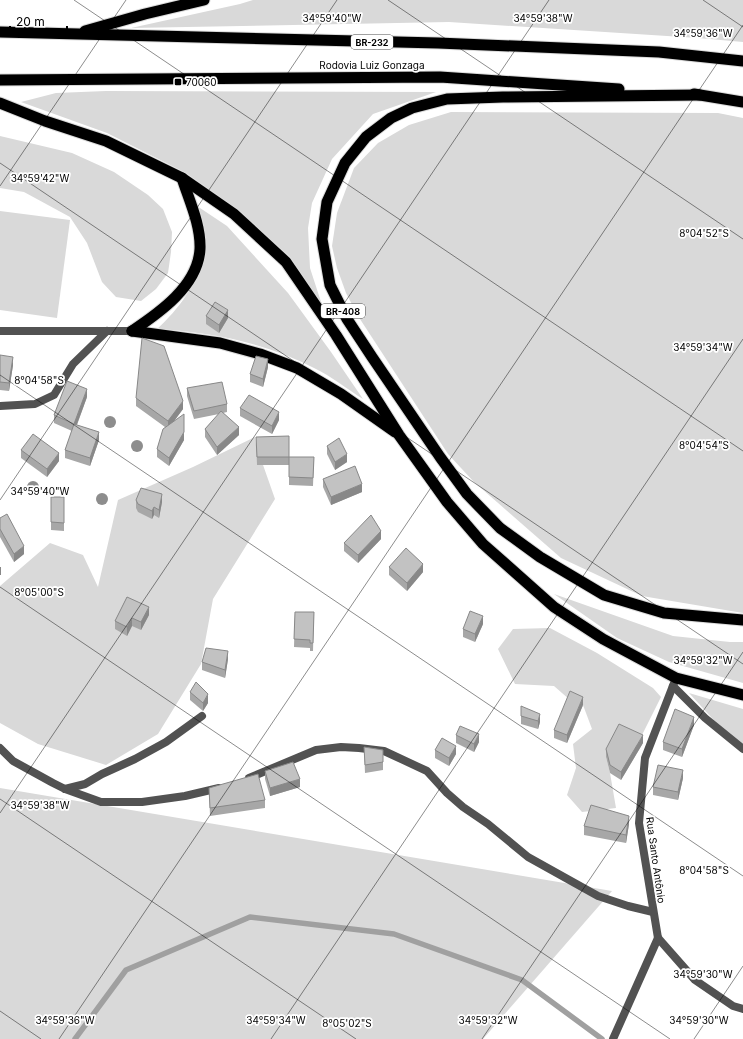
<svg xmlns="http://www.w3.org/2000/svg" width="743" height="1039" font-family="Inter,sans-serif">
  <style>
    .green { fill: #d9d9d9 }
    .lines { fill: none; stroke-linecap: round; stroke-linejoin: round }
    .stream { stroke: #a0a0a0; stroke-width: 5.5 }
    .trunk-casing { stroke: #dbdbdb; stroke-width: 13 }
    .minor { stroke: #525252; stroke-width: 8 }
    .tertiary { stroke: #525252; stroke-width: 8 }
    .trunk { stroke: #000; stroke-width: 11 }
    .tree { fill: #8d8d8d }
    .wall { fill: #a7a7a7 }
    .shaded-wall { fill: #888 }
    .building { fill: #c2c2c2; stroke: #888 }
    .ticks { fill: none; stroke: #000; stroke-width: 1; stroke-opacity: 0.45 }
    .poi-dot { fill: #000; stroke: #fff; stroke-width: 1.5 }
    .labels { text-anchor: middle; dominant-baseline: central; stroke-width: 3.5; stroke-linejoin: round; paint-order: stroke }
    .shield { fill: #fff; stroke: #4c4c4c; stroke-width: 1 }
    .shield-label { font-size: 9px; font-weight: bold; fill: #000 }
    .street-label { font-size: 10px; fill: #000; stroke: #fff }
    .poi-label { font-size: 10px; fill: #000; stroke: #fff; text-anchor: start }
    .ticks-label { font-size: 10px; text-anchor: middle; fill: #000; stroke: #fff; stroke-width: 3.5; stroke-linejoin: round; paint-order: stroke }
  </style>
  <rect width="100%" height="100%" fill="#fff"/>
  <g class="green">
    <polygon points="253,0 743,0 743,42 698,38 449,22 131,28 240,4"/>
    <polygon points="106,91 436,92 373,114 332,159 312,203 308,228 310,268 322,305 290,257 237,209 186,173 107,133 21,102 56,93"/>
    <polygon points="451,112 718,113 743,118 743,613 642,596 561,558 474,482 448,454 358,316 346,293 337,268 332,246 337,213 354,168 378,143 409,125"/>
    <polygon points="0,136 72,153 114,172 148,195 163,209 172,232 171,252 168,273 156,289 141,301 116,297 102,282 87,243 70,217 24,192 0,188"/>
    <path d="M197 206 227 226 288 293 331 352 363 399C347 389 331 376 314 368 266 343 211 332 157 329 180 308 199 282 203 251 204 246 206 240 205 236 204 226 200 215 197 206Z"/>
    <polygon points="0,211 70,220 57,318 0,310"/>
    <polygon points="255,437 256,445 275,499 213,599 201,664 158,734 106,765 38,744 0,723 0,586 50,543 83,555 98,587 118,500 193,467"/>
    <polygon points="554,594 673,636 730,642 743,642 743,683 669,662 617,638"/>
    <polygon points="550,628 597,653 653,688 661,697 642,735 623,728 606,757 610,773 616,808 582,812 567,795 576,768 573,744 592,729 583,705 570,700 554,686 515,684 498,649 513,629"/>
    <polygon points="689,693 743,709 743,749 732,740"/>
    <polygon points="0,788 612,891 483,1039 0,1039"/>
  </g>
  <g class="lines">
    <polyline class="stream" points="75,1039 126,970 250,917 394,934 522,980 602,1039"/>
    <defs>
      <g id="trunk">
        <polyline points="85,31 145,14 204,0"/>
        <polyline points="0,32 438,43 659,52 743,61"/>
        <polyline points="0,80 440,77 619,89"/>
        <polyline points="694,94 743,102"/>
        <polyline points="700,95 503,97 447,99 412,108 391,118 366,137 345,163 327,202 322,239 330,285 347,319 372,357 440,457 467,494 500,528 540,557 604,595 664,613 743,620"/>
        <polyline points="0,103 45,121 106,141 182,178 234,214 286,262 336,335 399,435 447,502 483,544 554,607 603,639 676,678 743,695"/>
        <polyline points="132,331 220,343 260,354 297,368 341,394 395,432"/>
        <path d="M132 331C159 313 198 286 200 249 201 225 189 200 182 178"/>
      </g>
    </defs>
    <use href="#trunk" class="trunk-casing"/>
    <g class="minor">
      <polyline points="0,406 35,404 54,395 73,364 107,331"/>
      <polyline points="676,678 645,758 639,823 658,938 695,980 733,1006 743,1009"/>
      <polyline points="673,686 705,718 743,749"/>
      <polyline points="0,748 13,761 53,783 65,789 101,802 142,802 185,796 219,788"/>
      <polyline points="249,778 316,750 341,747 359,748 384,751 427,771 447,793 463,807 488,824 528,857 598,896 628,906 653,912"/>
      <polyline points="65,789 85,784 102,774 135,759 166,742 202,716"/>
      <polyline points="613,1039 658,938"/>
    </g>
    <polyline class="tertiary" points="0,331 132,331"/>
    <use href="#trunk" class="trunk"/>
  </g>
  <g class="tree">
    <circle cx="110" cy="422" r="6"/>
    <circle cx="137" cy="446" r="6"/>
    <circle cx="33" cy="487" r="6"/>
    <circle cx="102" cy="499" r="6"/>
  </g>
  <g class="wall">
    <polygon points="206,316 228,318 219,333 206,324"/>
    <polygon points="0,355 13,365 9,391 0,390"/>
    <polygon points="268,367 263,387 250,382 250,374"/>
    <polygon points="187,388 227,404 227,412 223,413 239,435 217,455 205,437 205,429 219,414 194,419 187,396"/>
    <polygon points="87,397 77,425 99,440 90,466 65,458 65,450 72,431 54,423 54,415"/>
    <polygon points="136,398 183,409 175,420 184,440 169,466 157,457 157,449 165,427 136,406"/>
    <polygon points="240,408 279,420 272,434 240,416"/>
    <polygon points="256,437 289,457 314,457 313,486 289,485 289,465 257,465"/>
    <polygon points="327,446 347,462 335,470 327,454"/>
    <polygon points="21,450 59,461 47,477 21,458"/>
    <polygon points="323,479 362,492 331,505 323,487"/>
    <polygon points="51,497 64,497 64,531 51,530"/>
    <polygon points="136,500 162,502 159,518 154,515 152,519 138,512 136,508"/>
    <polygon points="0,518 24,554 14,562 0,537"/>
    <polygon points="381,539 358,563 344,551 344,543"/>
    <polygon points="389,567 423,572 407,591 389,575"/>
    <polygon points="127,597 149,615 141,630 132,626 127,636 115,629 115,621"/>
    <polygon points="295,612 314,612 313,651 310,651 310,648 294,647"/>
    <polygon points="483,624 475,642 463,637 463,629"/>
    <polygon points="228,659 225,678 202,670 202,662"/>
    <polygon points="190,692 208,703 203,711 190,700"/>
    <polygon points="583,705 567,743 554,738 554,730"/>
    <polygon points="521,706 540,722 538,729 521,724"/>
    <polygon points="694,725 682,757 663,750 663,742"/>
    <polygon points="456,735 479,742 474,752 456,743"/>
    <polygon points="643,743 621,780 610,773 606,757 606,749"/>
    <polygon points="364,747 383,750 383,770 365,773"/>
    <polygon points="435,750 456,754 449,766 435,758"/>
    <polygon points="265,771 300,787 270,796 265,779"/>
    <polygon points="683,778 678,800 653,795 653,787"/>
    <polygon points="209,788 265,800 265,808 210,816"/>
    <polygon points="629,824 626,843 584,835 584,826"/>
  </g>
  <g class="shaded-wall">
    <polygon points="228,310 228,318 219,333 219,325"/>
    <polygon points="13,357 13,365 9,391 9,383"/>
    <polygon points="268,359 268,367 263,387 263,379"/>
    <polygon points="87,389 87,397 74,432 74,424"/>
    <polygon points="183,401 183,409 168,429 168,421"/>
    <polygon points="279,412 279,420 272,434 272,426"/>
    <polygon points="239,427 239,435 217,455 217,447"/>
    <polygon points="99,432 99,440 90,466 90,458"/>
    <polygon points="184,432 184,440 169,466 169,458"/>
    <polygon points="59,453 59,461 47,477 47,469"/>
    <polygon points="347,454 347,462 335,470 335,462"/>
    <polygon points="362,484 362,492 331,505 331,497"/>
    <polygon points="162,494 162,502 159,518 159,510"/>
    <polygon points="154,507 154,515 152,519 152,511"/>
    <polygon points="381,531 381,539 358,563 358,555"/>
    <polygon points="24,546 24,554 14,562 14,554"/>
    <polygon points="423,564 423,572 407,591 407,583"/>
    <rect x="0" y="567" width="1" height="8"/>
    <polygon points="149,607 149,615 141,630 141,622"/>
    <polygon points="483,616 483,624 475,642 475,634"/>
    <polygon points="132,618 132,626 127,636 127,627"/>
    <polygon points="228,651 228,659 225,678 225,670"/>
    <polygon points="208,694 208,703 203,711 203,703"/>
    <polygon points="583,697 583,705 567,743 567,735"/>
    <polygon points="540,714 540,722 538,729 538,721"/>
    <polygon points="694,717 694,725 682,757 682,749"/>
    <polygon points="479,734 479,742 474,752 474,744"/>
    <polygon points="643,735 643,743 621,780 621,772"/>
    <polygon points="456,746 456,754 449,766 449,758"/>
    <polygon points="683,770 683,778 678,800 678,792"/>
    <polygon points="300,779 300,787 270,796 270,788"/>
    <polygon points="629,816 629,824 626,843 626,835"/>
  </g>
  <g class="building">
    <polygon points="215,302 228,310 219,325 206,316"/>
    <polygon points="142,338 164,346 183,401 168,421 136,398"/>
    <polygon points="0,355 13,357 9,383 0,382"/>
    <polygon points="256,356 268,359 263,379 250,374"/>
    <polygon points="67,381 87,389 74,424 54,415"/>
    <polygon points="222,382 227,404 194,411 187,388"/>
    <polygon points="249,395 279,412 272,426 240,408"/>
    <polygon points="221,411 239,427 217,447 205,429"/>
    <polygon points="184,414 184,432 169,458 157,449 163,429"/>
    <polygon points="74,424 99,432 90,458 65,450"/>
    <polygon points="33,434 59,453 47,469 21,450"/>
    <polygon points="289,436 289,457 257,457 256,437"/>
    <polygon points="339,438 347,454 335,462 327,446"/>
    <polygon points="289,457 314,457 313,478 289,477"/>
    <polygon points="355,466 362,484 331,497 323,479"/>
    <polygon points="141,488 162,494 159,510 154,507 152,511 138,504 136,500"/>
    <polygon points="51,497 64,497 64,523 51,522"/>
    <polygon points="7,514 24,546 14,554 0,529 0,518"/>
    <polygon points="371,515 381,531 358,555 344,543"/>
    <polygon points="406,548 423,564 407,583 389,567"/>
    <polygon points="127,597 149,607 141,622 132,618 127,627 115,621"/>
    <polygon points="470,611 483,616 475,634 463,629"/>
    <polygon points="295,612 314,612 313,643 310,643 310,640 294,639"/>
    <polygon points="206,648 228,651 225,670 202,662"/>
    <polygon points="196,682 208,694 203,703 190,692"/>
    <polygon points="570,691 583,697 567,735 554,730"/>
    <polygon points="521,706 540,714 538,721 521,716"/>
    <polygon points="675,709 694,717 682,749 663,742"/>
    <polygon points="619,724 643,735 621,772 610,765 606,749"/>
    <polygon points="460,726 479,734 474,744 456,735"/>
    <polygon points="442,738 456,746 449,758 435,750"/>
    <polygon points="364,747 383,750 383,762 365,765"/>
    <polygon points="293,762 300,779 270,788 265,771"/>
    <polygon points="658,765 683,770 678,792 653,787"/>
    <polygon points="258,774 265,800 210,808 209,788"/>
    <polygon points="591,805 629,816 626,835 584,826"/>
  </g>
  <path class="ticks" d="M74 0 743 451M388 0 743 239M703 0 743 27M0 163 743 664M0 186 126 0M0 375 743 876M0 500 337 0M0 587 670 1039M0 799 356 1039M0 813 549 0M0 1011 41 1039M59 1039 743 25M271 1039 743 339M482 1039 743 652M694 1039 743 966"/>
  <rect class="poi-dot" x="174" y="78" width="8" height="8" rx="2"/>
  <g class="labels">
    <g class="shield">
      <rect x="351" y="35" width="42" height="14" rx="3"/>
      <rect x="321" y="304" width="44" height="14" rx="3"/>
    </g>
    <g class="shield-label">
      <text x="372" y="42">BR-232</text>
      <text x="343" y="311">BR-408</text>
    </g>
    <g class="street-label">
      <text x="372" y="65">Rodovia Luiz Gonzaga</text>
      <text transform="translate(656 860) rotate(82)">Rua Santo Antônio</text>
    </g>
    <g class="poi-label">
      <text x="186" y="82">70060</text>
    </g>
  </g>
  <g class="ticks-label">
    <text x="332" y="22">34°59'40"W</text>
    <text x="543" y="22">34°59'38"W</text>
    <text x="703" y="37">34°59'36"W</text>
    <text x="40" y="182">34°59'42"W</text>
    <text x="704" y="237">8°04'52"S</text>
    <text x="703" y="351">34°59'34"W</text>
    <text x="39" y="384">8°04'58"S</text>
    <text x="704" y="449">8°04'54"S</text>
    <text x="40" y="495">34°59'40"W</text>
    <text x="39" y="596">8°05'00"S</text>
    <text x="703" y="664">34°59'32"W</text>
    <text x="40" y="809">34°59'38"W</text>
    <text x="704" y="874">8°04'58"S</text>
    <text x="703" y="978">34°59'30"W</text>
    <text x="65" y="1024">34°59'36"W</text>
    <text x="276" y="1024">34°59'34"W</text>
    <text x="488" y="1024">34°59'32"W</text>
    <text x="699" y="1024">34°59'30"W</text>
    <text x="347" y="1027">8°05'02"S</text>
  </g>
  <path d="M10 26v6h57v-6" fill="none" stroke="#000000" stroke-width="2"/>
  <text x="16" y="26" font-size="12" fill="#000000" stroke="#ffffff" stroke-width="3" paint-order="stroke">20 m</text>
</svg>
